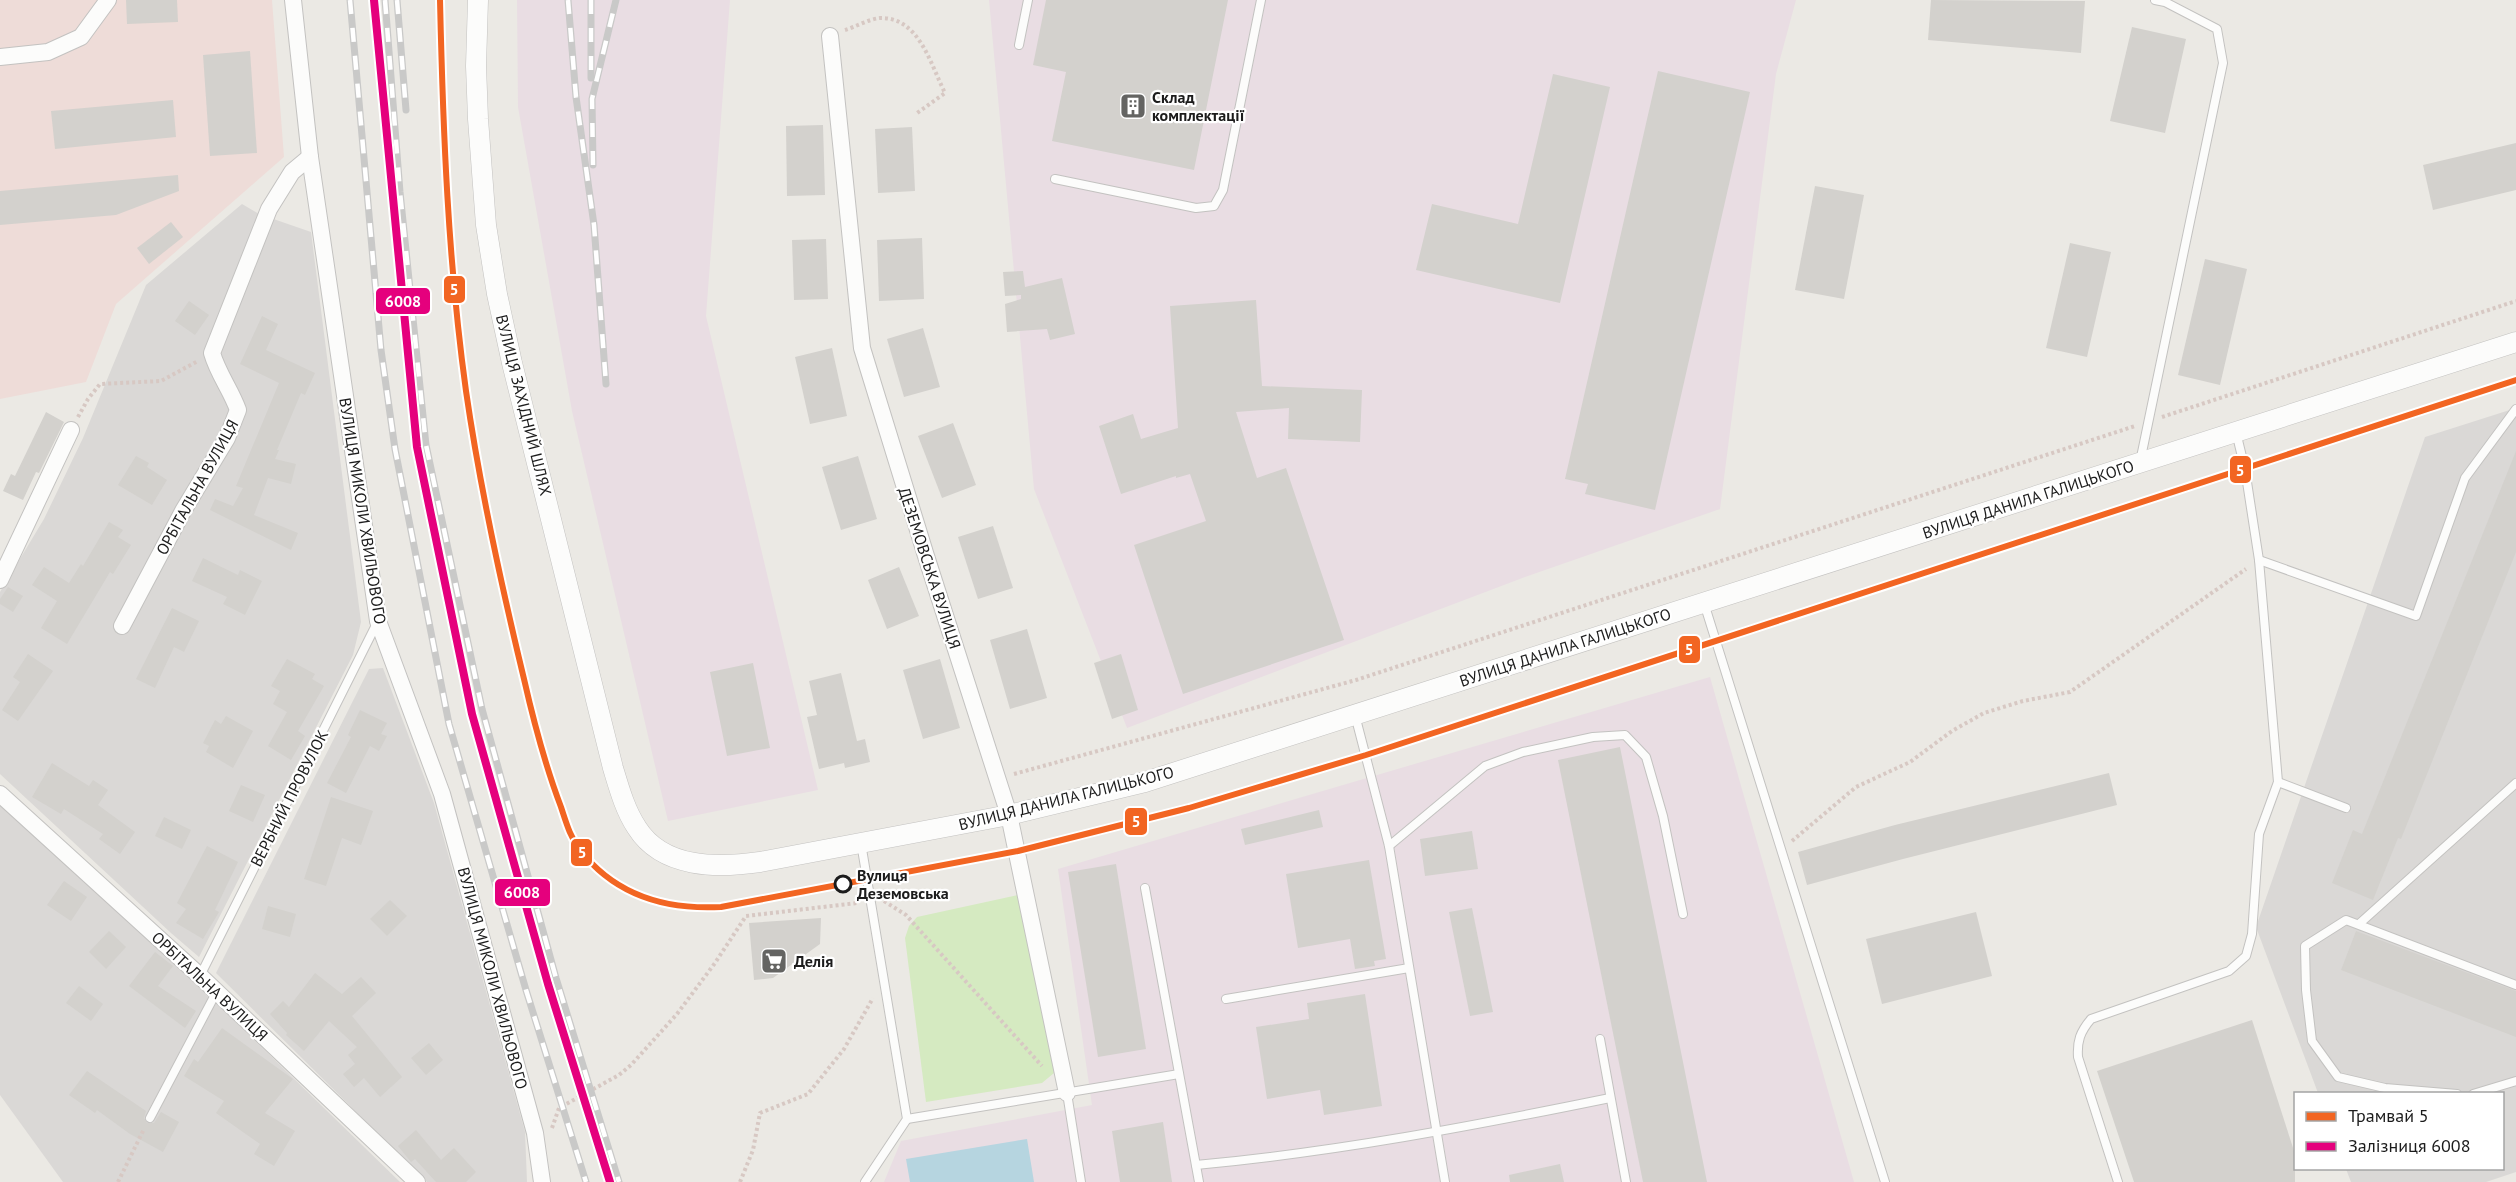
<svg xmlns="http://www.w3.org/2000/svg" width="2516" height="1182" font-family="'PT Sans',sans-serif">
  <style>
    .residential { fill: #dad8d6 }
    .commercial { fill: #eedcd8 }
    .industrial { fill: #e9dde3 }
    .grass { fill: #d5eac1 }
    .water { fill: #b6d5e0 }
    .building { fill: #d3d1cd }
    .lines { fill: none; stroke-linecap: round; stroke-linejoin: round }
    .service-casing { stroke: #c3c2c0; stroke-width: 10 }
    .minor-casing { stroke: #c3c2c0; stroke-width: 18 }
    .tertiary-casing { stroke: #c3c2c0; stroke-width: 21 }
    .path { stroke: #d7c8c3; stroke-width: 4; stroke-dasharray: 3 3; stroke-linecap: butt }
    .service { stroke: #fcfcfb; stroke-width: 8 }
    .minor { stroke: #fcfcfb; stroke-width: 16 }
    .tertiary { stroke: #fcfcfb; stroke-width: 20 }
    .rail-casing { stroke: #c9c9c8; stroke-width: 7 }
    .rail { stroke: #fff; stroke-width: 4.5; stroke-dasharray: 14; stroke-linecap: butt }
    .rail-1-casing { stroke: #fff; stroke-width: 12 }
    .rail-1 { stroke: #e5007d; stroke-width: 8 }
    .tram-1-casing { stroke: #fff; stroke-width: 10 }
    .tram-1 { stroke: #f26522; stroke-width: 6 }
    .stop-dot { fill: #fff; stroke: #1c1c1c; stroke-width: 3 }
    .labels { text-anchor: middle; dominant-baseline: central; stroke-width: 4.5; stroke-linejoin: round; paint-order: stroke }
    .poi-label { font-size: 16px; font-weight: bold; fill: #1c1c1c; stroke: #fff; text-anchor: start }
    .street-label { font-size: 16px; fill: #1c1c1c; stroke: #fff }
    .stop-label { font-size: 16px; font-weight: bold; fill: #1c1c1c; stroke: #fff; text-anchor: start }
    .line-badge { stroke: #fff; stroke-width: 2 }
    .badge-label { font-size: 16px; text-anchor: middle; font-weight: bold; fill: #fff }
  </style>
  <rect width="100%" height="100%" fill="#ebe9e4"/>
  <g class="residential">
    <polygon points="242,204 259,214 311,232 361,622 353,655 199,957 171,933 0,774 0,592 44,519 83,438 146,285"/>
    <polygon points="2516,408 2516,1172 2486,1182 2351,1182 2346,1169 2502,1168 2502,1094 2318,1093 2256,927 2425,437"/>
    <polygon points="383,668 434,803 525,1132 527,1182 427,1182 216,973 369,669"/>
    <polygon points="0,802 201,988 400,1182 63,1182 0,1095"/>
  </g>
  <polygon class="commercial" points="0,0 272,0 284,157 116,304 86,382 0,399"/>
  <g class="industrial">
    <polygon points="517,0 730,0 706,316 818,790 668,821 572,411 518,107"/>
    <polygon points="989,0 1796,0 1776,74 1720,509 1525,577 1127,728 1034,489"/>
    <polygon points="1710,677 1854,1182 884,1182 901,1141 1092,1105 1058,869"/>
  </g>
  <polygon class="grass" points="1022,894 1054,1073 1042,1083 926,1102 905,938 909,926 917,917"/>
  <polygon class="water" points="1027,1139 1034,1182 910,1182 906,1159"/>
  <g class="building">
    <polygon points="126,0 177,0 178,22 127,24"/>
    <polygon points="1046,0 1228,0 1194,170 1052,141 1066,72 1033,65"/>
    <polygon points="1931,0 2085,1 2081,53 1928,40"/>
    <polygon points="2132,27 2186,39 2165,133 2110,121"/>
    <polygon points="250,51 257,153 210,156 203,55"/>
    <polygon points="1658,71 1750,92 1655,510 1585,494 1588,484 1565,479"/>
    <polygon points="1553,74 1610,87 1560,303 1416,270 1432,204 1518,224"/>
    <polygon points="173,100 176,137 55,149 51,111"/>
    <polygon points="823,125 825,195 787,196 786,126"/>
    <polygon points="912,127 915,191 878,193 875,129"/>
    <polygon points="2516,143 2516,190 2433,210 2423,165"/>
    <polygon points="178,175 179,191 116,215 0,225 0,191"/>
    <polygon points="1815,186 1864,195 1844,299 1795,290"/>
    <polygon points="171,222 183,237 149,264 137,248"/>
    <polygon points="922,238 924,299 879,301 877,240"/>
    <polygon points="826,239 828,299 794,300 792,240"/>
    <polygon points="2070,243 2111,252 2087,357 2046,348"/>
    <polygon points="2205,259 2247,269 2220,385 2178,375"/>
    <polygon points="1023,271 1025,287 1062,278 1075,334 1050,340 1047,329 1007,332 1005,304 1021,299 1021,295 1005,296 1003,272"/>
    <polygon points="1256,300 1262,386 1362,390 1360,442 1288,439 1289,408 1236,412 1257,478 1286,468 1344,640 1183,694 1134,545 1206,521 1190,474 1176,478 1176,476 1121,494 1099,426 1133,414 1141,439 1178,428 1170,306"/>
    <polygon points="189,301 209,315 195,335 175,321"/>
    <polygon points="262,316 278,324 266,350 315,373 305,395 301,393 277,450 279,450 275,459 296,464 291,484 268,478 254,515 298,533 291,550 210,510 215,499 233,506 243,488 236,486 279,383 240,364"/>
    <polygon points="923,328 940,387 904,397 887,339"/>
    <polygon points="832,348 847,416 810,424 795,357"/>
    <polygon points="46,412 64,422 39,473 36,472 23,500 3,491 11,474 15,476"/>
    <polygon points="953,423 976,485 942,498 918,436"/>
    <polygon points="2516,451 2516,552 2401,839 2398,838 2373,900 2332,883 2353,830 2362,834"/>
    <polygon points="136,456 149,463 147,467 167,480 152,505 118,485"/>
    <polygon points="858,456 877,519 841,530 822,467"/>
    <polygon points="109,522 123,530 118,537 131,545 113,574 110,572 67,644 41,628 57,601 32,585 44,567 69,583 81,564 83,566"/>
    <polygon points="993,526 1013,588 978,599 958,537"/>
    <polygon points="203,558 238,575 240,570 262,581 245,615 223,604 227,597 192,581"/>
    <polygon points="899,567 919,616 887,629 868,580"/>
    <polygon points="8,587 23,596 13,612 0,604 0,599"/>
    <polygon points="172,608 199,621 184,652 174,647 155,688 136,679"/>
    <polygon points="1027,629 1047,698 1010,709 990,640"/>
    <polygon points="28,654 53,671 18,721 2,710 20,682 13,677"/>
    <polygon points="1121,654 1138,710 1112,719 1094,663"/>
    <polygon points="287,659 315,674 312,679 324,686 298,731 305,736 291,760 268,746 287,712 273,704 280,691 271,686"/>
    <polygon points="940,659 960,728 923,739 903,670"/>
    <polygon points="753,663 770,748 727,756 710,672"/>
    <polygon points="841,673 857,741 865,739 870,762 845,768 844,763 819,769 807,717 817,715 809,681"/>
    <polygon points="360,710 387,723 381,734 387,736 379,751 370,746 346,793 327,783 351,737 348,735"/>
    <polygon points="226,716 253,731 233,768 206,752 209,746 203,743 215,720 221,724"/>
    <polygon points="1620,747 1707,1182 1643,1182 1558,760"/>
    <polygon points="52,763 89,786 93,780 108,790 98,805 135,832 120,854 99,839 103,834 64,809 61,814 32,797"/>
    <polygon points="2109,773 2117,805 1903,859 1807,885 1798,852 1895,825"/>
    <polygon points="241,785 265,795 253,822 229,811"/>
    <polygon points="331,797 373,811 361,845 342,838 326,886 304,879"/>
    <polygon points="1319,810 1323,827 1245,845 1241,829"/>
    <polygon points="164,817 191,830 182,849 155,836"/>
    <polygon points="1472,831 1478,869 1425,876 1420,839"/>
    <polygon points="207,846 238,862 215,910 219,912 203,939 176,923 186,909 177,903"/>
    <polygon points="1369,860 1386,959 1374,961 1375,966 1355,969 1350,939 1298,948 1286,874"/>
    <polygon points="1116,864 1146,1049 1098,1057 1068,872"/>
    <polygon points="64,881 87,897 71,921 47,905"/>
    <polygon points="390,900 407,916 387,936 370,919"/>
    <polygon points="268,906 296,914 290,937 262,929"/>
    <polygon points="1472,908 1493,1012 1470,1016 1449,912"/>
    <polygon points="1976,912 1992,976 1882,1004 1866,939"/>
    <polygon points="821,918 820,944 773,978 754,980 749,923"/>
    <polygon points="109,931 126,947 106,969 89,952"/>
    <polygon points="2356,931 2516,991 2516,1037 2341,970"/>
    <polygon points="155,952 173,966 158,986 196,1011 185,1028 129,986"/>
    <polygon points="315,973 342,994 361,977 376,993 352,1016 402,1077 380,1097 364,1078 354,1087 343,1074 355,1064 348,1055 357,1047 329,1021 304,1051 286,1035 287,1033 270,1014 283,1001 289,1007"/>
    <polygon points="79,986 103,1004 91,1021 66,1003"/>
    <polygon points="1365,994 1382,1106 1324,1115 1320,1090 1267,1099 1256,1027 1309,1019 1307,1003"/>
    <polygon points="2252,1020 2295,1154 2295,1182 2134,1182 2097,1071"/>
    <polygon points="222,1028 293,1079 265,1113 295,1131 274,1166 254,1154 260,1144 216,1113 224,1101 184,1076 194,1059 198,1062"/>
    <polygon points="429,1043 443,1060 426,1075 411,1058"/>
    <polygon points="87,1071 146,1111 144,1118 147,1123 154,1123 161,1112 179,1122 163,1152 130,1134 97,1110 95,1113 69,1095"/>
    <polygon points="1163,1122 1172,1182 1120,1182 1112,1131"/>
    <polygon points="416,1130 441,1160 454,1148 476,1172 466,1182 436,1182 415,1159 411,1162 398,1146"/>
    <polygon points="1560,1164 1564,1182 1510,1182 1509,1175"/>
  </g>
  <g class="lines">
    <defs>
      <g id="service">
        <polyline points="1019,45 1028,0"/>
        <polyline points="1055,179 1196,208 1214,206 1223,190 1261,0"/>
        <polyline points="2140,462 2223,63 2217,29 2165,2 2155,0"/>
        <polyline points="2259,560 2416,616 2465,478 2516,409"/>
        <polyline points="1704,603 1885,1182"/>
        <polyline points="1355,715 1389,846 1445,1182"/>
        <polyline points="2278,782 2346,808"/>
        <polyline points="861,843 907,1119 865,1182"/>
        <polyline points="1389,846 1485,766 1523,752 1593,737 1625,735 1646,757 1663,816 1683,914"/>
        <polyline points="1145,888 1199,1182"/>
        <polyline points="2359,924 2516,783"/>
        <polyline points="200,976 378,621"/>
        <polyline points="1226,999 1409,968"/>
        <polyline points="1600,1039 1626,1182"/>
        <polyline points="1067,1093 1081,1182"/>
        <polyline points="2457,1094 2385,1088 2338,1077 2312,1041 2306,990 2305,946 2346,920 2516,985"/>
        <polyline points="2473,1094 2516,1081"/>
        <polyline points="150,1118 217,991"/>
        <polyline points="907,1119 1179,1074"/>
        <path d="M1196 1165C1336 1152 1473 1126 1610 1098"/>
        <path d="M2118 1182 2078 1057C2077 1041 2080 1032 2091 1019L2229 971 2246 956 2252 934 2259 834 2278 782 2259 560 2245 469 2236 432"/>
      </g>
      <g id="minor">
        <polyline points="293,0 310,157 378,621 442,794 535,1133 542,1182"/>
        <polyline points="830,36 862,348 926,556 1009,815 1067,1093"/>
        <polyline points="0,57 48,52 81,37 108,0"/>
        <polyline points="0,580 71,430"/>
        <path d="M122 626 183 511 227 438 238 410C231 390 218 374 212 353L269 209 292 172 310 157"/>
        <polyline points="0,794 200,976 417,1182"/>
      </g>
      <path id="tertiary" d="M478 0 476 66 478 119 486 225 497 294 512 363 613 768C619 788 625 810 637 828 663 869 718 868 760 862L1009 815 1145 782 2516 342"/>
    </defs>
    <use href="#service" class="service-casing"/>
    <use href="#minor" class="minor-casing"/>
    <use href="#tertiary" class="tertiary-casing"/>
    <g class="path">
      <path d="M845 30C855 27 869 19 880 18 919 17 930 63 945 93L917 113"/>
      <polyline points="78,417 88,399 100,384 161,381 198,361"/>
      <polyline points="2162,417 2516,301"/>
      <polyline points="1014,774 1356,680 2135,426"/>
      <polyline points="1792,841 1856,787 1910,762 1952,731 1984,713 2023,701 2070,692 2246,569"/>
      <polyline points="884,901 906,915 1042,1066"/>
      <polyline points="552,1128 559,1108 619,1075 631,1065 677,1014 715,963 746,916 857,903"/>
      <polyline points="118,1182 144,1129"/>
      <polyline points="740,1182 753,1150 760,1113 808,1094 844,1049 873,998"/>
    </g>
    <use href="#service" class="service"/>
    <use href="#minor" class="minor"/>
    <use href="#tertiary" class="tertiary"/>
    <defs>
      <g id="rail">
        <polyline points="350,0 381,350 395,449 449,724 526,990 586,1182"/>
        <polyline points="385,0 400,192 426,445 482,709 556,978 619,1182"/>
        <polyline points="397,0 406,110"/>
        <polyline points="568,0 576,97 594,225 606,384"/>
        <polyline points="591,0 591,78"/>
        <polyline points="593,165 592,99 616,0"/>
      </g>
    </defs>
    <use href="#rail" class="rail-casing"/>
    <use href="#rail" class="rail"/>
    <defs>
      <polyline id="rail-1" points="374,0 417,447 472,714 548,984 610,1182"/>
    </defs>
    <use href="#rail-1" class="rail-1-casing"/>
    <use href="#rail-1" class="rail-1"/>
    <defs>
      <path id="tram-1" d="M440 0C443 131 448 261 466 391 480 488 501 584 524 679 534 723 545 765 561 807 566 822 570 837 580 850 615 895 665 910 721 907L1018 851 1189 808 1366 755 2516 380"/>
    </defs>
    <use href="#tram-1" class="tram-1-casing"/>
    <use href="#tram-1" class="tram-1"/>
  </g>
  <defs>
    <symbol id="building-square" viewBox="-11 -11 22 22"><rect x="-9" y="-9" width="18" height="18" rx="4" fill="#646462" stroke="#fff"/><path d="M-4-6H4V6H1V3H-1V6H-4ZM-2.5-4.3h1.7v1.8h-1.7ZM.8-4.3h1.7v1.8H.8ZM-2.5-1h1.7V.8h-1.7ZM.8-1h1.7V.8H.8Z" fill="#fff"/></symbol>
    <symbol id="supermarket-square" viewBox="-11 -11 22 22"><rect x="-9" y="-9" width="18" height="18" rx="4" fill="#646462" stroke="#fff"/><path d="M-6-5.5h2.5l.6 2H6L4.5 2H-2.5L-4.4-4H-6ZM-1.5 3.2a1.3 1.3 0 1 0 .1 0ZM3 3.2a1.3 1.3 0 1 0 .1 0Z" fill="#fff"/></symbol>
  </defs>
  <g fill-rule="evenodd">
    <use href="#building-square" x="1118" y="91" width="30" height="30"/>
    <use href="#supermarket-square" x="759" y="946" width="30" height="30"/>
  </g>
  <circle class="stop-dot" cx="843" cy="884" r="8"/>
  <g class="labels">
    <g class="poi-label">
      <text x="1152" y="97">Склад<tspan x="1152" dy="18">комплектації</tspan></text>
      <text x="794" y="961">Делія</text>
    </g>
    <g class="street-label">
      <text transform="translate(524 405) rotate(76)">ВУЛИЦЯ ЗАХІДНИЙ ШЛЯХ</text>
      <text transform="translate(197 487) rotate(-61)">ОРБІТАЛЬНА ВУЛИЦЯ</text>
      <text transform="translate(2028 499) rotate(-18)">ВУЛИЦЯ ДАНИЛА ГАЛИЦЬКОГО</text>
      <text transform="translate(363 511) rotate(81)">ВУЛИЦЯ МИКОЛИ ХВИЛЬОВОГО</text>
      <text transform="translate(930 568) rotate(72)">ДЕЗЕМОВСЬКА ВУЛИЦЯ</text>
      <text transform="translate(1565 647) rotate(-18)">ВУЛИЦЯ ДАНИЛА ГАЛИЦЬКОГО</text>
      <text transform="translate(289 798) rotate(-63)">ВЕРБНИЙ ПРОВУЛОК</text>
      <text transform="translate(1066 798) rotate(-14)">ВУЛИЦЯ ДАНИЛА ГАЛИЦЬКОГО</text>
      <text transform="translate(493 978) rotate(75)">ВУЛИЦЯ МИКОЛИ ХВИЛЬОВОГО</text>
      <text transform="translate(210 986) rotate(43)">ОРБІТАЛЬНА ВУЛИЦЯ</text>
    </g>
    <g class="stop-label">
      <text x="857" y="875">Вулиця<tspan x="857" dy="18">Деземовська</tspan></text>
    </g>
  </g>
  <g class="line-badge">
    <rect x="443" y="275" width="23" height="29" rx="6" fill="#f26522"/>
    <rect x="375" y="287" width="56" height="28" rx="6" fill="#e5007d"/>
    <rect x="2229" y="455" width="23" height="29" rx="6" fill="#f26522"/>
    <rect x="1678" y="635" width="23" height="29" rx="6" fill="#f26522"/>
    <rect x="1124" y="807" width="24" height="29" rx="6" fill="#f26522"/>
    <rect x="570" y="838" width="23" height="29" rx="6" fill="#f26522"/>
    <rect x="494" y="878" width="57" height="29" rx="6" fill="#e5007d"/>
  </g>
  <g class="badge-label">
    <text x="454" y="295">5</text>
    <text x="403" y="307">6008</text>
    <text x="2240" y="476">5</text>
    <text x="1689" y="655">5</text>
    <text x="1136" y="827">5</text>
    <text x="582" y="858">5</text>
    <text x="522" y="898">6008</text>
  </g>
  <rect x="2294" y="1092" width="210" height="78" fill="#ffffff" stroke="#a4a4a4" stroke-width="1.5"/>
  <rect x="2306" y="1112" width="30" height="9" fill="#f26522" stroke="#a4a4a4" stroke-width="1.5"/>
  <text x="2348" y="1122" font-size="18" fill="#1c1c1c">Трамвай 5</text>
  <rect x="2306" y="1142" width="30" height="9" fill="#e5007d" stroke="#a4a4a4" stroke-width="1.5"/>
  <text x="2348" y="1152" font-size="18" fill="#1c1c1c">Залізниця 6008</text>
</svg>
